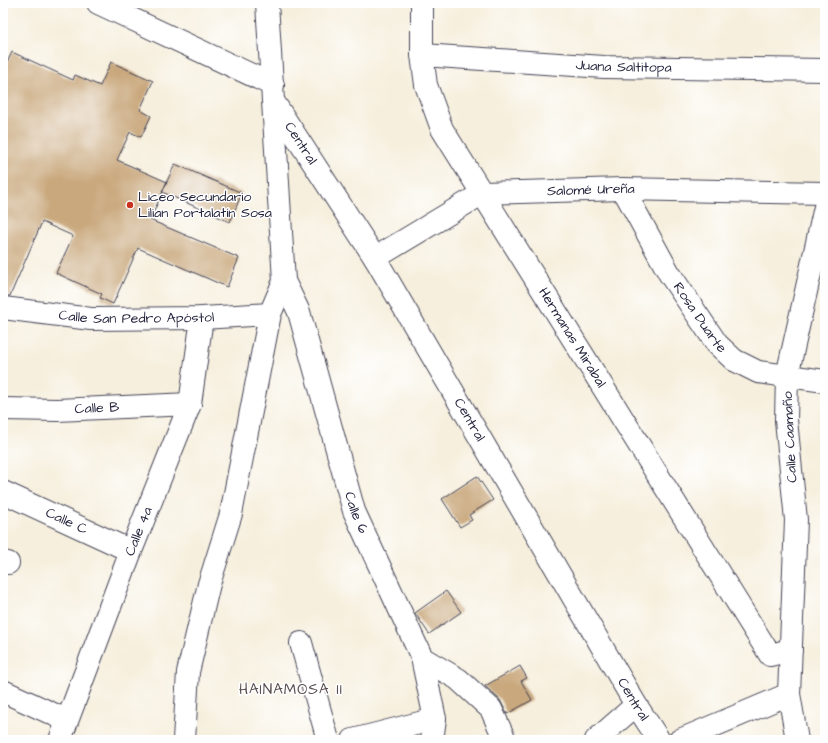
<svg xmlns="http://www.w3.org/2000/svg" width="828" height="743" font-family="'Architects Daughter',sans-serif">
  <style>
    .building { fill: #c9a87d }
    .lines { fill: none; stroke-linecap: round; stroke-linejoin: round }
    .minor-casing { stroke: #424153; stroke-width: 24 }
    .minor { stroke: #fff; stroke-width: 22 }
    .poi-dot { fill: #c8321e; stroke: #fff; stroke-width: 1.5 }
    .labels { text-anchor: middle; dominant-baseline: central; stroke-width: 3; stroke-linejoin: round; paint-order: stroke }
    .street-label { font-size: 14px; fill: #22223b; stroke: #fff }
    .poi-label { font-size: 14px; fill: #22223b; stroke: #fff; text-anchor: start }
    .neighbourhood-label { font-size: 15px; letter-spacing: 1px; fill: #5c5152; stroke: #fff }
  </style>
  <rect width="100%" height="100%" fill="#fff"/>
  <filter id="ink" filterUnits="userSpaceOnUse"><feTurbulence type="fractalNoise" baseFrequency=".025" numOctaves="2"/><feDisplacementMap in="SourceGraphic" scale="8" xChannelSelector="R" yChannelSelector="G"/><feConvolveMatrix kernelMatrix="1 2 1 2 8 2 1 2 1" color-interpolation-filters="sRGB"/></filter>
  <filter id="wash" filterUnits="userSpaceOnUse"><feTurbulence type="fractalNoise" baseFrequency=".012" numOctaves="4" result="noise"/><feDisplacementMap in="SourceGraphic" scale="16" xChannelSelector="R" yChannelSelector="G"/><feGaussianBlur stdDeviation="0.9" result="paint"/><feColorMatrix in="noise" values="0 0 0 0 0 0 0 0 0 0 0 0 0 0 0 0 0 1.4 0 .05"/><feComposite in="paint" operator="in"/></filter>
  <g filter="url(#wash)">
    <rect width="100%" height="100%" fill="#f6efdd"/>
    <g id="blocks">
      <g class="building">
        <polygon points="12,52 73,80 75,75 100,86 111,62 153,81 140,110 151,116 141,137 130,132 117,160 167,182 150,220 239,258 227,287 138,248 113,304 100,298 102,294 56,273 73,236 42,222 10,296 3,296 3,71"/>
        <polygon points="175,164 242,193 230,222 162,192"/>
        <polygon points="477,476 493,500 469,515 472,520 460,527 442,499"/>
        <polygon points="446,591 461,612 429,634 415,613"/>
        <polygon points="520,666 527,678 521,681 532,700 507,714 500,700 485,686"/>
      </g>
    </g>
  </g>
  <g filter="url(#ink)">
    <use href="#blocks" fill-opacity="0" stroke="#424153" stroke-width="1"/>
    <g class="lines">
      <defs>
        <g id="minor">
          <polyline points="98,3 273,85"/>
          <path id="s1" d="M422 3V55L426 85 442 129 770 655 791 650"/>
          <path id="s2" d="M422 55 604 67 825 70"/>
          <path id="s3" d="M275 104 375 258 636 705 659 740"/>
          <path id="s4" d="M623 189 669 273 717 344 734 360 758 372 825 381"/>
          <path id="s5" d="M375 258 483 193 623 189 825 193"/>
          <path id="s6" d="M284 281 299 312 354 511 422 658 435 719 432 740"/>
          <path id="s7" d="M3 308 91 319 202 318 270 314"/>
          <path id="s8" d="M3 409 57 410 190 404"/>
          <path id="s9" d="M3 492 131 551"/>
          <polyline points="3,562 8,563"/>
          <polyline points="301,643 328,740"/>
          <polyline points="422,658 458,679 491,709 505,740"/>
          <polyline points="3,691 66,720"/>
          <path id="s10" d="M60 740 131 551 190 404 202 318"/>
          <polyline points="184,740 188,672 209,584 231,514 270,314 284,281 267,3"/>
          <polyline points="353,740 435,719"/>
          <polyline points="596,740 636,705"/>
          <polyline points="680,740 789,694"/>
          <polyline points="797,740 789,694 796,520 786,420 787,376 825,207"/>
        </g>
      </defs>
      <use href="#minor" class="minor-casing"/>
      <use href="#minor" class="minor"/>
    </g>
  </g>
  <circle class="poi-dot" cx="130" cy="205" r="4"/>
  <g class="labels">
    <g class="street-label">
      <text stroke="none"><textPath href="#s2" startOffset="202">Juana Saltitopa</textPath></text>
      <text stroke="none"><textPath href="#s3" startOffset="47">Central</textPath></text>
      <text stroke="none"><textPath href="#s5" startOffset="234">Salomé Ureña</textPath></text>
      <text stroke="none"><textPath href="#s7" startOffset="134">Calle San Pedro Apóstol</textPath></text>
      <text stroke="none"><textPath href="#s4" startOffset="150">Rosa Duarte</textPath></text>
      <text stroke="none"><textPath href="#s1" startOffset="375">Hermanas Mirabal</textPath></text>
      <text stroke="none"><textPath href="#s8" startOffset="94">Calle B</textPath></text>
      <text stroke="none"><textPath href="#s3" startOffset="371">Central</textPath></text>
      <text transform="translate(790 437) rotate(-93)">Calle Caamaño</text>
      <text stroke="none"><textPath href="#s6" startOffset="243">Calle 6</textPath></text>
      <text stroke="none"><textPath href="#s9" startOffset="70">Calle C</textPath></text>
      <text stroke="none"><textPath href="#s10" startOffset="223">Calle 4a</textPath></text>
      <text stroke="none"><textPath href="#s3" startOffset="695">Central</textPath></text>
    </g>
    <g class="poi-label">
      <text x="138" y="197">Liceo Secundario<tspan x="138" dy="16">Lilian Portalatín Sosa</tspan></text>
    </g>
    <g class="neighbourhood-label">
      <text x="291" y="689">HAINAMOSA II</text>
    </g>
  </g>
  <rect width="828" height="743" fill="none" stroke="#fff" stroke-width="16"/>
</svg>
